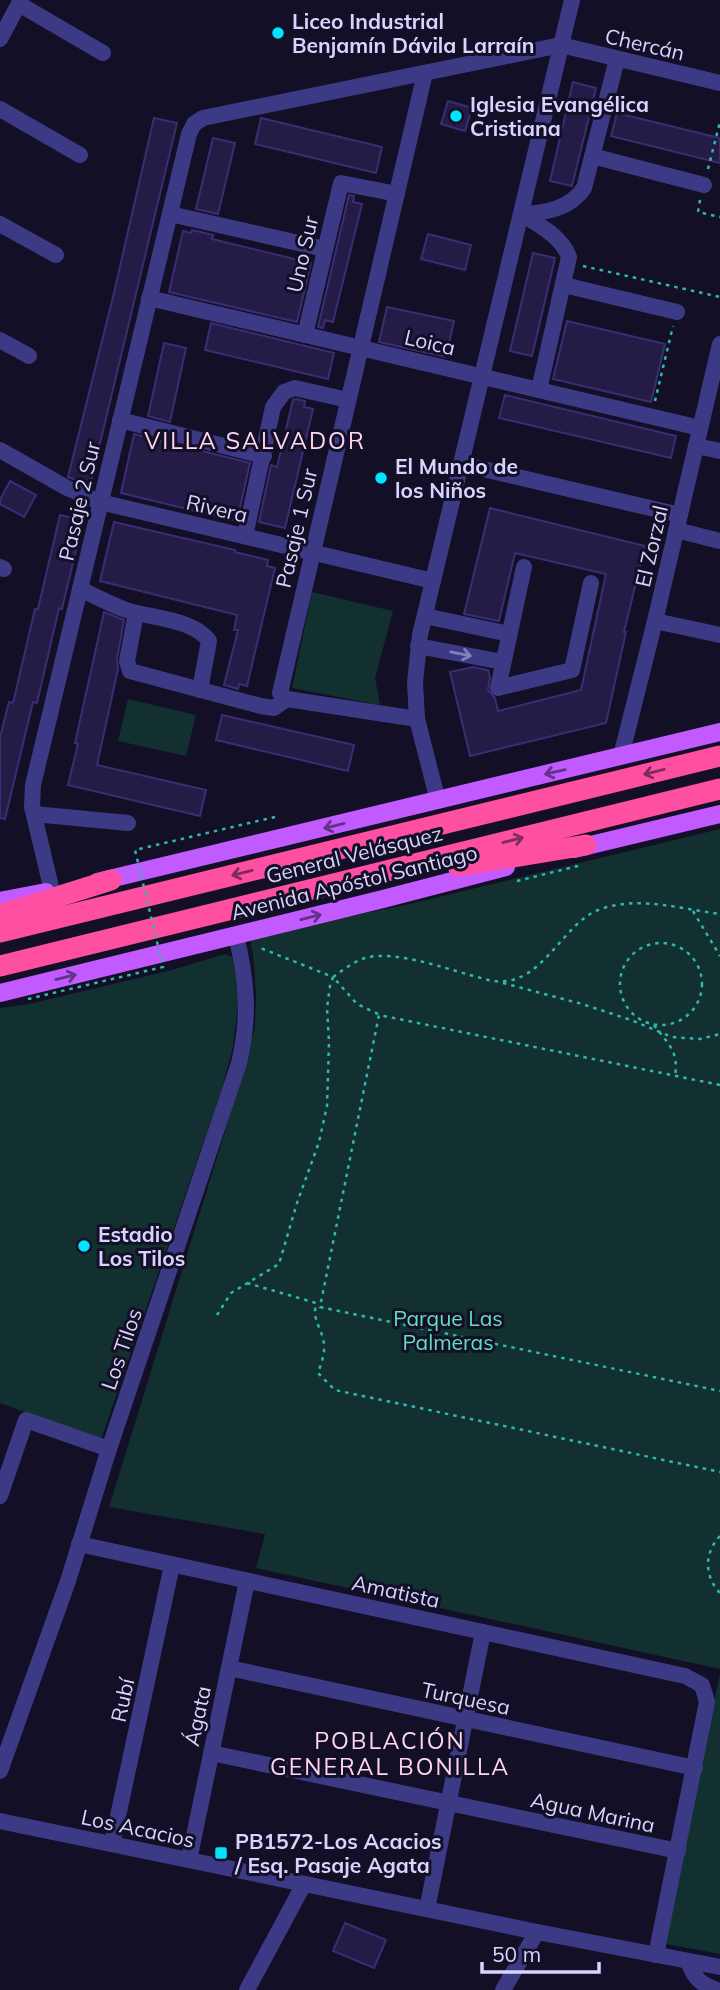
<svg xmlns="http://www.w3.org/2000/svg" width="720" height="1990" font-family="Mulish,sans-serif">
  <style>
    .green { fill: #12302f }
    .building { fill: #241b47; stroke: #3b2d73; stroke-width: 2 }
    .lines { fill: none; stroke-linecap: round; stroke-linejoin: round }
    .path { stroke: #2fb8b0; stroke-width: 2.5; stroke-dasharray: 3.5 5; stroke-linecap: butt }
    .minor { stroke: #3d3a85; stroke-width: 16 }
    .major { stroke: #c25bff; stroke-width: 18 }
    .highway { stroke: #ff4fa3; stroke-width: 21 }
    .path-bridge { stroke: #2fb8b0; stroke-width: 2.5; stroke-dasharray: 3.5 5; stroke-linecap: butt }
    .oneway { stroke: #837fbc }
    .oneway2 { stroke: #623188 }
    .oneway3 { stroke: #7d2c5e }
    .poi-dot { fill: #00e5ff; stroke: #130f26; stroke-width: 2.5 }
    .labels { text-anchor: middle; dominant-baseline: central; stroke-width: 6; stroke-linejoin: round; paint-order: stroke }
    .poi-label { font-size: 21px; font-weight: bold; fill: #d9d4ff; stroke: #130f26; text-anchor: start }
    .street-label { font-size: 21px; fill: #d9d4ff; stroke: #130f26 }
    .park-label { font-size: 21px; fill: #5fe0c0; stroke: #130f26 }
    .neighbourhood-label { font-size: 23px; letter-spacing: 2px; fill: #ffd6f0; stroke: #130f26 }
  </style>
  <rect width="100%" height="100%" fill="#130f26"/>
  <g class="green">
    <polygon points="312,592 393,611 375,678 380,705 292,688"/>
    <polygon points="128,699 196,715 186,756 118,741"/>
    <polygon points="720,829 720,1669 256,1568 265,1534 109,1507 227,1125 255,1028 256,996 254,963 250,937 414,903"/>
    <polygon points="225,954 232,957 239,996 233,1047 222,1088 101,1440 0,1403 0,1008 29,1004 172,970"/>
    <polygon points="720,1673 720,1954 666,1944"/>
  </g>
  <g class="building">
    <polygon points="573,82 596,88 572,186 550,181"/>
    <polygon points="448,101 472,108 465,131 441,124"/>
    <polygon points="617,113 720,138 720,163 611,136"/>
    <polygon points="154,118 177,123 90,485 68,477 113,297"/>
    <polygon points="261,118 382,147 376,173 255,144"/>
    <polygon points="213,138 235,143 218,214 196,209"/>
    <polygon points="349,195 354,196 353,202 362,204 333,322 325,320 323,328 318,327"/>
    <polygon points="192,230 213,235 212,239 311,263 297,322 169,292 183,231 191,233"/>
    <polygon points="428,234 471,245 465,270 421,259"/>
    <polygon points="533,253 555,258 532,356 510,351"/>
    <polygon points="387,307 454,321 446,357 379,342"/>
    <polygon points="567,321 665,344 651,402 553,379"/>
    <polygon points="211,323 334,353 328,379 205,350"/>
    <polygon points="164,343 186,348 170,422 148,416"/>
    <polygon points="505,395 676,436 671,458 499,418"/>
    <polygon points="296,399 305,401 304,407 313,409 285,528 259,522 271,465 277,467 293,400"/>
    <polygon points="134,434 250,463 237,521 121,493"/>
    <polygon points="10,481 36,495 24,517 0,504 0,500"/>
    <polygon points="490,508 645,546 624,632 626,632 606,723 470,756 450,672 473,667 488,670 490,677 488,690 495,698 498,711 581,690 606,574 515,553 499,621 464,614"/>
    <polygon points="60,515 83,520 62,609 59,608 37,703 33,702 5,819 0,818 0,737 9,702 13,703 35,609 38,609"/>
    <polygon points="114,522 235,550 235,552 268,560 267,566 275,568 247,686 239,684 238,689 224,685 238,630 234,630 237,615 100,581"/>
    <polygon points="104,612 124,620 117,659 118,669 97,765 206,790 200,816 68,785 78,744 75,743"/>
    <polygon points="222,715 354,745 348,771 216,740"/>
    <polygon points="345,1923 386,1940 374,1968 333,1951"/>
  </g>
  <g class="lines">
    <g class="path">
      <polyline points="708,169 720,122"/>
      <polyline points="700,200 698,212 720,217"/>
      <polyline points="583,266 720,297"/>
      <polyline points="655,401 673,326"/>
      <polyline points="517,881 578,866"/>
      <polyline points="693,911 720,956"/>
      <circle cx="661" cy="984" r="41"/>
      <polyline points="503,983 582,1004 631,1020 672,1037 700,1039 720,1034"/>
      <path d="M378 1014 357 1004 333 977C343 970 353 962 365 958 393 950 441 967 470 975 482 978 494 983 506 981 545 977 564 924 598 910 638 895 680 909 720 914"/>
      <path d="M654 1025C668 1044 679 1051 675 1076"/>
      <polyline points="720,1085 379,1015 320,1307 720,1391"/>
      <path d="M247 1283 316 1303C312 1322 322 1327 324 1344 325 1354 321 1364 318 1373L335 1390 720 1472"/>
      <polyline points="217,1315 231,1293 279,1264 297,1203 319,1142 327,1106 329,1042 327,1008 330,986 333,977 258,947"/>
      <path d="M720 1536C704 1553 704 1576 720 1593"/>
    </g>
    <g class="minor">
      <polyline points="19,4 103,53"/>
      <polyline points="0,39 21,0"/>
      <polyline points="0,109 80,155"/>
      <polyline points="592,156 704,185"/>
      <polyline points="170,214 325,249"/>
      <path d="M521 214C545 213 570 209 584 188L617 59"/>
      <path d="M521 214C538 224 562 237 569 257L539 390"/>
      <polyline points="0,224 56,255"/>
      <polyline points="564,285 677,312"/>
      <polyline points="149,298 700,428"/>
      <polyline points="305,335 341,183 397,194"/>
      <polyline points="0,340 29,356"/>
      <polyline points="120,420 264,456"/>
      <polyline points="696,446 720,451"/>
      <polyline points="0,450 67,488 100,502 433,581"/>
      <polyline points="462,464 680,515"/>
      <polyline points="676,530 720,541"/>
      <polyline points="245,536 273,407 284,392 295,388 348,400"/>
      <polyline points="0,567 4,569"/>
      <polyline points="524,567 498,688 572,670 591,583"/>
      <path d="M80 589C95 596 110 604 126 610 150 618 194 619 209 641L200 690"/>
      <polyline points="136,613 127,661 130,671 261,706 274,708 287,699"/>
      <polyline points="425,616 509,634"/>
      <polyline points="655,621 720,635"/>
      <polyline points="418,646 503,662"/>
      <polyline points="417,719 287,699 280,693 425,73"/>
      <polyline points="621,756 655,621 720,344"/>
      <polyline points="438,801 417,719 415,682 420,635 572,0"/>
      <polyline points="34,814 128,823"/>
      <polyline points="52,891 32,807 33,785 189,134 194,124 203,118 561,45 720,83"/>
      <polyline points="0,1496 26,1420 109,1449"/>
      <polyline points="79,1544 685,1676 702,1685 707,1702 656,1955"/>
      <polyline points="229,1668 695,1768"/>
      <polyline points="211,1753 678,1851"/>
      <path d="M0 1771 68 1581 109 1449 239 1063C250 1017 247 981 236 935"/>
      <polyline points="0,1821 537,1932 720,1967"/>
      <polyline points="112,1844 172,1565"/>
      <polyline points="189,1860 247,1581"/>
      <polyline points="427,1909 483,1632"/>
      <path d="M688 1961C694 1978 700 1984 717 1990"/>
      <polyline points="247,1990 304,1884"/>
      <polyline points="503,1990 537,1932"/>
    </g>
    <g class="major">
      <polyline points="574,849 720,814"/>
      <polyline points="97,882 720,732"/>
      <polyline points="0,901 46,892"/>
      <polyline points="0,993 383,899 506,867"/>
    </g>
    <g class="highway">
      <polyline points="458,866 586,845"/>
      <polyline points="0,915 111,880"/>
      <polyline points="0,932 720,756"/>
      <polyline points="0,966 720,789"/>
    </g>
    <polyline class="path-bridge" points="28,999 163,967 135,850 279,816"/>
  </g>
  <defs><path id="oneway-shaft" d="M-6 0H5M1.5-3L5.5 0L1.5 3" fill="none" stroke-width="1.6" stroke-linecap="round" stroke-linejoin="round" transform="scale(1.75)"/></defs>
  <use class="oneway" href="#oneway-shaft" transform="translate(461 654) rotate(11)"/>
  <g class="oneway2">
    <use href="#oneway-shaft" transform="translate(555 772) rotate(167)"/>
    <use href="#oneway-shaft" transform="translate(334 826) rotate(166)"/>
    <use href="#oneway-shaft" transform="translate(311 917) rotate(-14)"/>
    <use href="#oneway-shaft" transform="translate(66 977) rotate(-14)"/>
  </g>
  <g class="oneway3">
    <use href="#oneway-shaft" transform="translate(654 772) rotate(166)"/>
    <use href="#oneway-shaft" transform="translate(513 840) rotate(-14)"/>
    <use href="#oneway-shaft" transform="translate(242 873) rotate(166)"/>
  </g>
  <g class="poi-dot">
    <circle cx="278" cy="33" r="7"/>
    <circle cx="456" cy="116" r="7"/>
    <circle cx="381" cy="478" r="7"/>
    <circle cx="84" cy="1246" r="7"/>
    <rect x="214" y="1846" width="14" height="14" rx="3.5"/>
  </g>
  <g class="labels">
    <g class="poi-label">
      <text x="292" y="21">Liceo Industrial<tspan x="292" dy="24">Benjamín Dávila Larraín</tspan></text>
      <text x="470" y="104">Iglesia Evangélica<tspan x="470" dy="24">Cristiana</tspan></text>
      <text x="395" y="466">El Mundo de<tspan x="395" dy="24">los Niños</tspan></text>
      <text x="98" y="1234">Estadio<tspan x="98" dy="24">Los Tilos</tspan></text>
      <text x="235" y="1841">PB1572-Los Acacios<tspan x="235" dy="24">/ Esq. Pasaje Agata</tspan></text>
    </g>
    <g class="street-label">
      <text transform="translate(645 44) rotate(13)">Chercán</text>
      <text transform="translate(302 254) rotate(-77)">Uno Sur</text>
      <text transform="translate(430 342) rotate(13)">Loica</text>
      <text transform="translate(79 501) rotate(-77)">Pasaje 2 Sur</text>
      <text transform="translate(217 508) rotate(13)">Rivera</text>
      <text transform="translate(296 528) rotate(-77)">Pasaje 1 Sur</text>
      <text transform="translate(651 546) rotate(-77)">El Zorzal</text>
      <text transform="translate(354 854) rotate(-14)">General Velásquez</text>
      <text transform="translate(354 882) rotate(-14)">Avenida Apóstol Santiago</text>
      <text transform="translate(121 1349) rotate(-71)">Los Tilos</text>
      <text transform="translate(396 1591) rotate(12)">Amatista</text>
      <text transform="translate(466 1698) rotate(12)">Turquesa</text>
      <text transform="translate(122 1700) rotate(-78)">Rubí</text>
      <text transform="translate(197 1716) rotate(-78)">Ágata</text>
      <text transform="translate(593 1812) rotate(12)">Agua Marina</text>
      <text transform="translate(138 1828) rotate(12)">Los Acacios</text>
    </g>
    <g class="park-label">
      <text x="448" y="1318">Parque Las<tspan x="448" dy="24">Palmeras</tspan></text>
    </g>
    <g class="neighbourhood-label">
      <text x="255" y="440">VILLA SALVADOR</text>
      <text x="390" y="1740">POBLACIÓN<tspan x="390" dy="26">GENERAL BONILLA</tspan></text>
    </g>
  </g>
  <path d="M482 1962v10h117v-10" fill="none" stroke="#d9d4ff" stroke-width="3.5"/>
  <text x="492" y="1962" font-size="21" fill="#d9d4ff" stroke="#130f26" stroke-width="5" paint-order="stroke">50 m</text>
</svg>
